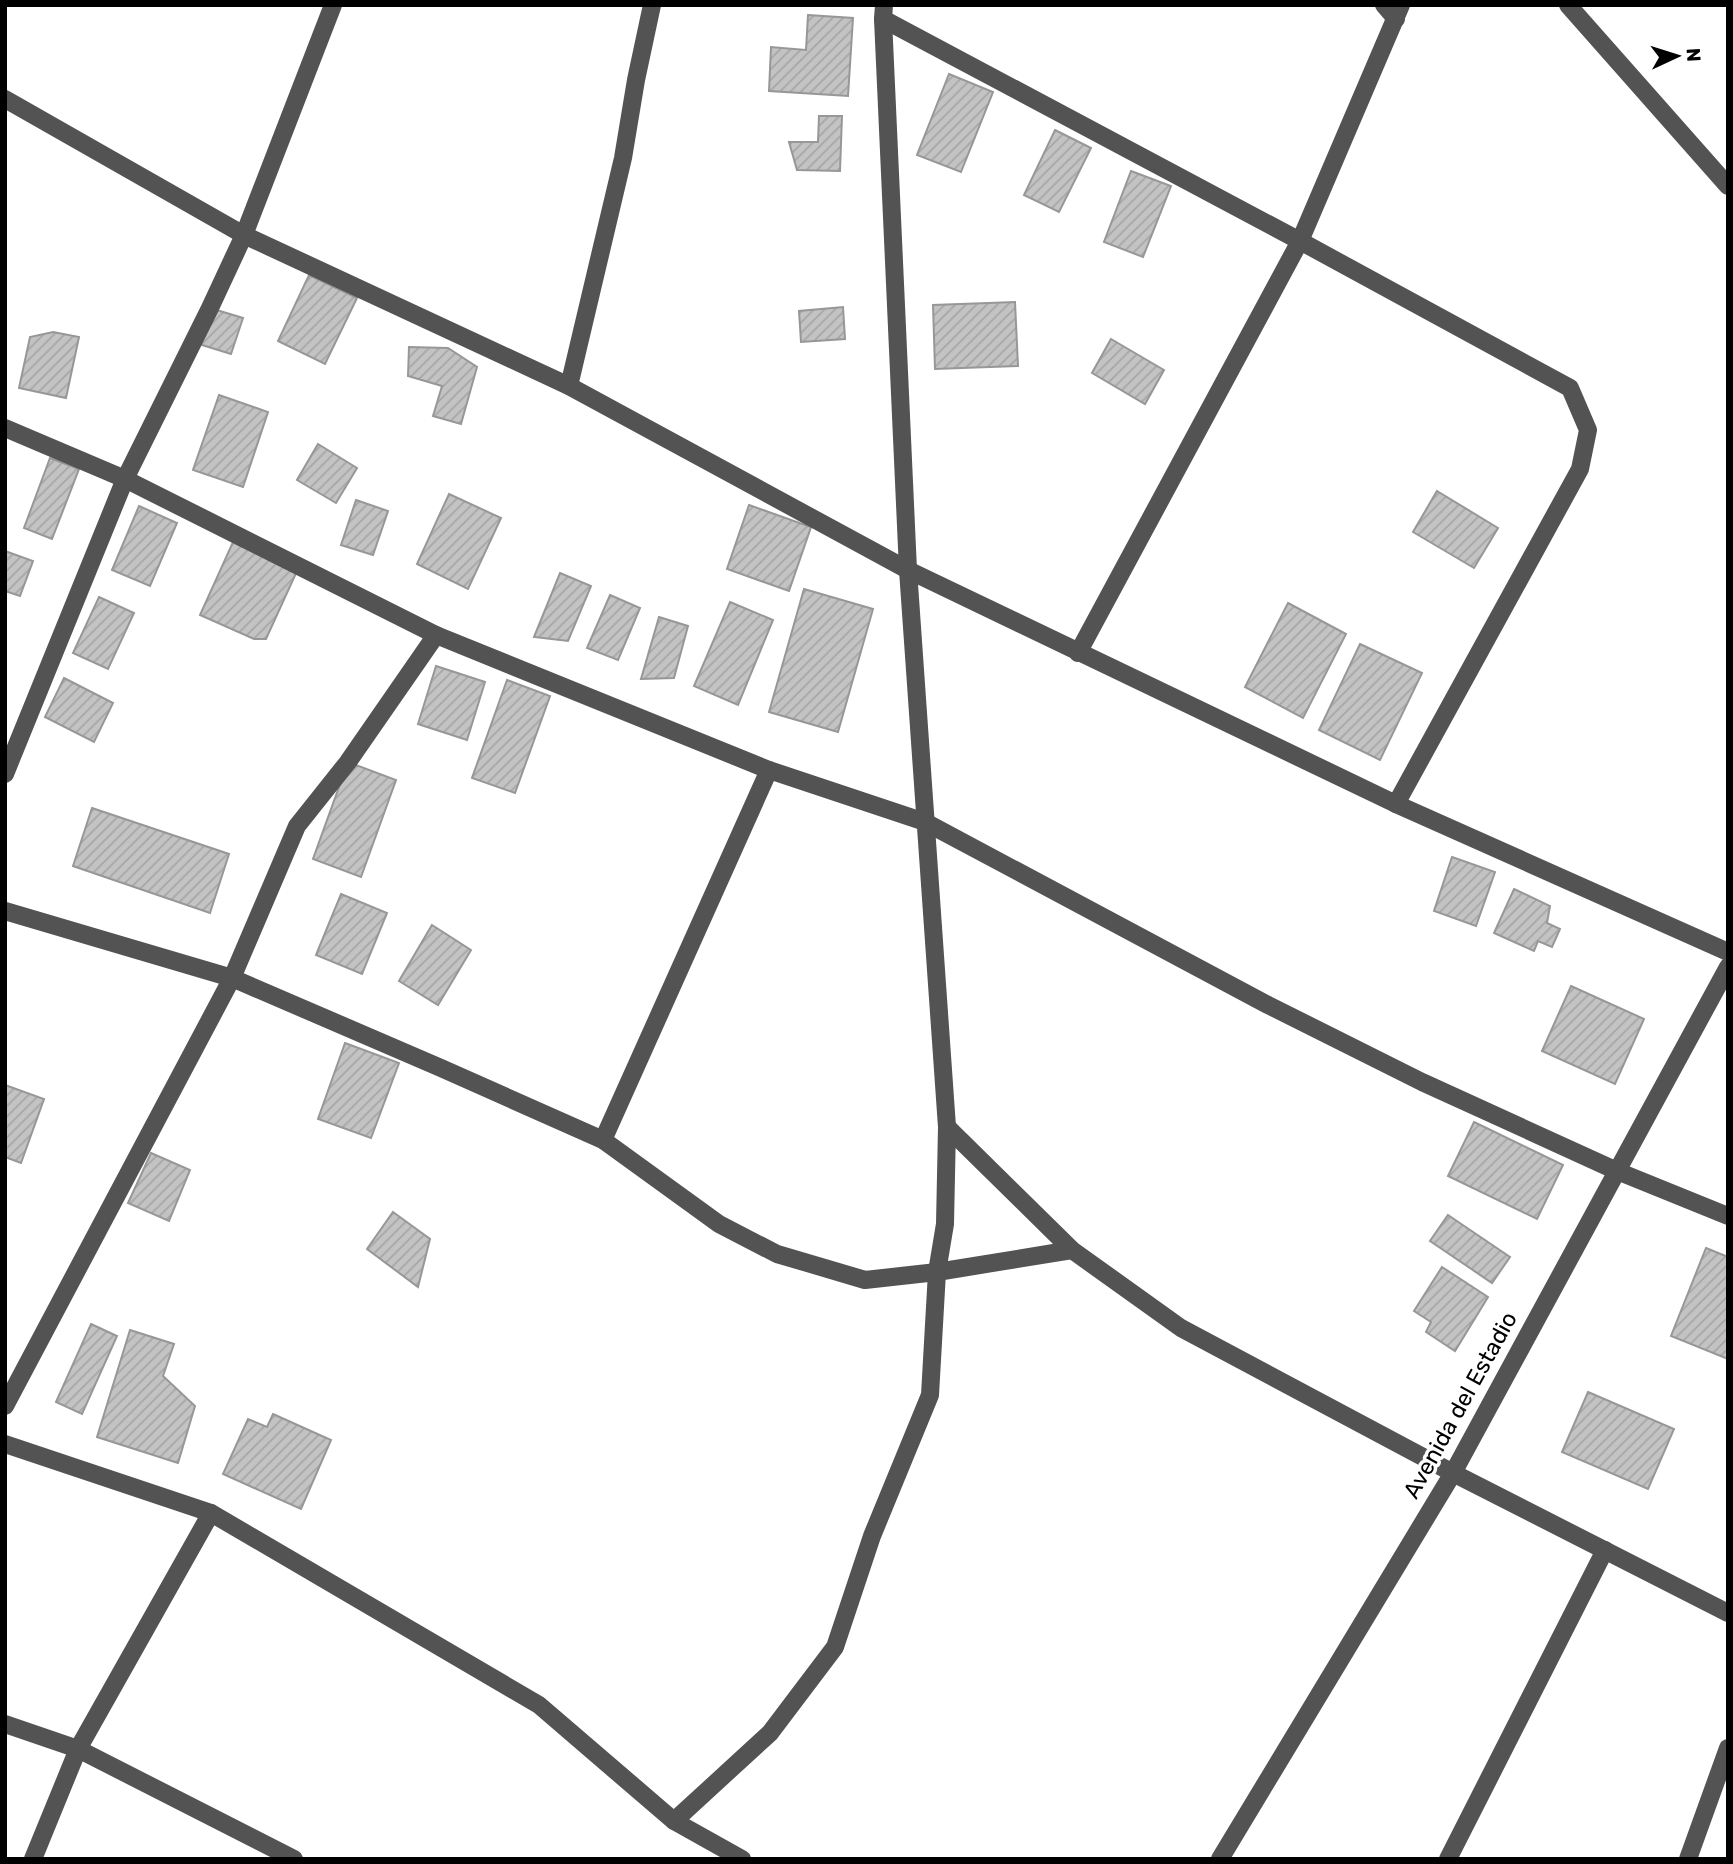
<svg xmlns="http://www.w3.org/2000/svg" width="1733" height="1864" font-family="Rubik,sans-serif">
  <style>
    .building { fill: url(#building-hatch); stroke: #979797; stroke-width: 2 }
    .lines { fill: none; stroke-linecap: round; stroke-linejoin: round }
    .minor { stroke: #535353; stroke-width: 18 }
    .labels { text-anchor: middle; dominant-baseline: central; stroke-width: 7; stroke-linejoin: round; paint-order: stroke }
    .street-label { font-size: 23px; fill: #000; stroke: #fff }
  </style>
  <defs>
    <pattern id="building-hatch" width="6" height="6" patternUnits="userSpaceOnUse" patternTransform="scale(1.75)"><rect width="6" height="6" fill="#c3c3c3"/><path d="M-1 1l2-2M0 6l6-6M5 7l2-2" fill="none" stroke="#a6a6a6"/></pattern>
  </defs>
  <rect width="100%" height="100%" fill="#fff"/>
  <g class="building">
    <polygon points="808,15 853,18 848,96 769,91 771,47 806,50"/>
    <polygon points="949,74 993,92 961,172 917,155"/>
    <polygon points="819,116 842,116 840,171 797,170 789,142 818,142"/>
    <polygon points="1055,130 1091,148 1059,212 1024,195"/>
    <polygon points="1131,171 1171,186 1143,257 1104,242"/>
    <polygon points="309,275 357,298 325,364 278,341"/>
    <polygon points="1015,302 1018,366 935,369 933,305"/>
    <polygon points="843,307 845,339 801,342 799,311"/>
    <polygon points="210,308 243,318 231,354 199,344"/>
    <polygon points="53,332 79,337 66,398 19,388 30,337"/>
    <polygon points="1111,339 1164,370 1145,404 1092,373"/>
    <polygon points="409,347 448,348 477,367 461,424 433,416 442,386 408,376"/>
    <polygon points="219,395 268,412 243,487 193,470"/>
    <polygon points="318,444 357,468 336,503 297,480"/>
    <polygon points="50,458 79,469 52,539 24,528"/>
    <polygon points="1437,491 1498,528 1474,568 1413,532"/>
    <polygon points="449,494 501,518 468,589 417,564"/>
    <polygon points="356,500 388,511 373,555 341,545"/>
    <polygon points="749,505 811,527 789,591 727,569"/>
    <polygon points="139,506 177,523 150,586 112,570"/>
    <polygon points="233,542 297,571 266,639 254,639 200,615"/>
    <polygon points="5,551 33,561 20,596 5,591"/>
    <polygon points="560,573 591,586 568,641 534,637"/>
    <polygon points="804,589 873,609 838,732 769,712"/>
    <polygon points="610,595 640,608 618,660 587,648"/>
    <polygon points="99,597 134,613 108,669 73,653"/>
    <polygon points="730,602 773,620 738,705 694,686"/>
    <polygon points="1288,603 1346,634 1303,718 1245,687"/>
    <polygon points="659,617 688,626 674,678 641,679"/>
    <polygon points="1360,644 1422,673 1380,760 1319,730"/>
    <polygon points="436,666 485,682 467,740 418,724"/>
    <polygon points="64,678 113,703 94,742 45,717"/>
    <polygon points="507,680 550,696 515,793 472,778"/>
    <polygon points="348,762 396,780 361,877 313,859"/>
    <polygon points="92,808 229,854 210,913 73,866"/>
    <polygon points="1452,857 1495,872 1476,926 1434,911"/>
    <polygon points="1514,889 1550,906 1547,923 1560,929 1552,947 1538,941 1534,951 1494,933"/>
    <polygon points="341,894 387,913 362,974 316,955"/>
    <polygon points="432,925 471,950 438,1005 399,981"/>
    <polygon points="1571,986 1644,1019 1615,1084 1542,1051"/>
    <polygon points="345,1043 399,1063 371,1138 318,1119"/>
    <polygon points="5,1085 44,1099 21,1163 5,1157"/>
    <polygon points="1474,1122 1563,1165 1537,1219 1448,1176"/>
    <polygon points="151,1153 190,1170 169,1221 128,1203"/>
    <polygon points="393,1212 430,1239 418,1287 367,1249"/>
    <polygon points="1448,1215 1510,1257 1492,1283 1430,1241"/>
    <polygon points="1706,1248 1728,1257 1728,1359 1671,1336"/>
    <polygon points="1442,1267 1488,1297 1455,1351 1426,1332 1431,1322 1414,1311"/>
    <polygon points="91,1324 117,1336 82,1414 56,1402"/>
    <polygon points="130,1330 174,1344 163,1376 195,1406 178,1463 97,1437"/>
    <polygon points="1588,1392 1674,1429 1648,1489 1562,1452"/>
    <polygon points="273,1414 331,1440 301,1509 223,1474 248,1419 267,1427"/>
  </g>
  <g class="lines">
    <g class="minor">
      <polyline points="1384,5 1396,19"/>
      <polyline points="1568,5 1728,186"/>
      <polyline points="883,19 1300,241 1570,388 1588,430 1580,469 1396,804"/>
      <polyline points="5,99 244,235 569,386 908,570 1396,804 1728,952"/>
      <polyline points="569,386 623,158 636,80 652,5"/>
      <polyline points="5,428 125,479 436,635 769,770 925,822 1268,1005 1422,1082 1617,1171 1728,1216"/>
      <polyline points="1078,653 1300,241 1401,5"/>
      <polyline points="5,774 125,479 210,308 244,235 333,5"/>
      <polyline points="5,911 232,978 441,1068 603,1140 719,1224 777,1254 865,1280 937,1272 1072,1250"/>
      <polyline points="947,1127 1072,1250 1181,1328 1453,1473 1728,1613"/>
      <polyline points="603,1140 769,770"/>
      <polyline points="5,1406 232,978 297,826 348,762 436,635"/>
      <polyline points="5,1444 211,1513 539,1705 674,1821 742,1859"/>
      <polyline points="5,1724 78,1749 294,1859"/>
      <polyline points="674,1821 770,1733 835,1647 872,1536 930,1395 937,1272 945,1224 947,1127 908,570 883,19 884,5"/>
      <polyline points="33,1859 78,1749 211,1513"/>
      <polyline points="1220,1859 1453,1473 1728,967"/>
      <polyline points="1448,1859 1605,1550"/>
      <polyline points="1688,1859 1728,1748"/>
    </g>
  </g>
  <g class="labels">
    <g class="street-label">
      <text transform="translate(1460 1405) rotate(-61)">Avenida del Estadio</text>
    </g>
  </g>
  <rect width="1733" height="1864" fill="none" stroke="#000000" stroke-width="14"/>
  <g transform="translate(1677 56) rotate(86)" stroke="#ffffff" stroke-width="5" paint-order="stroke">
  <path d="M0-5L12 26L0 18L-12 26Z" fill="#000000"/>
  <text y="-10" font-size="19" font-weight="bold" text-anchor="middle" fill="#000000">N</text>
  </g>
</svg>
